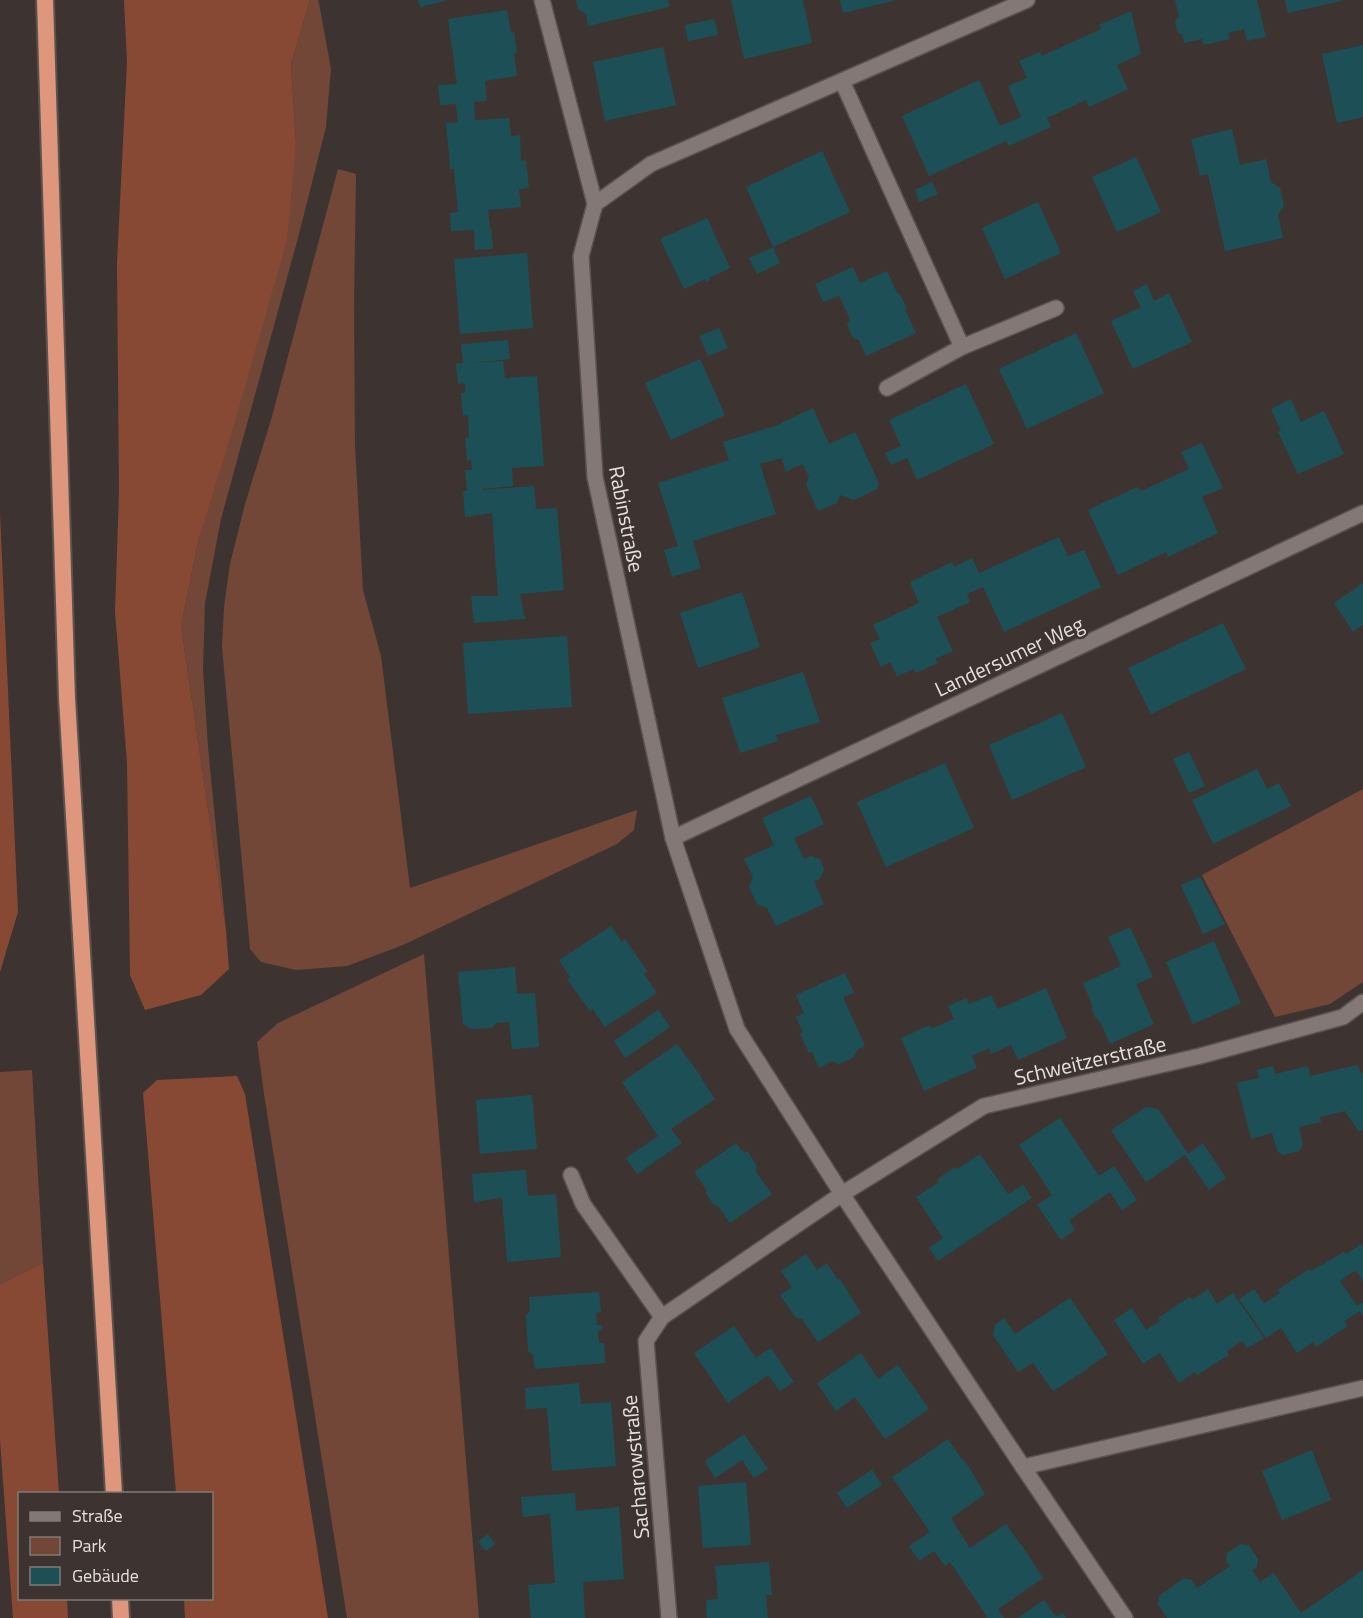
<svg xmlns="http://www.w3.org/2000/svg" width="1363" height="1618" font-family="'Titillium Web',sans-serif">
  <style>
    .green { fill: #724737 }
    .forest { fill: #874933 }
    .building { fill: #1d5056 }
    .lines { fill: none; stroke-linecap: round; stroke-linejoin: round }
    .minor-casing { stroke: #5a524f; stroke-width: 18 }
    .trunk-casing { stroke: #5a524f; stroke-width: 20 }
    .minor { stroke: #837875; stroke-width: 15 }
    .trunk { stroke: #de967d; stroke-width: 16 }
    .labels { text-anchor: middle; dominant-baseline: central; stroke-width: 5; stroke-linejoin: round; paint-order: stroke }
    .street-label { font-size: 21px; fill: #e6e0de; stroke: #3d3431 }
  </style>
  <rect width="100%" height="100%" fill="#3d3431"/>
  <g class="green">
    <polygon points="310,0 318,0 319,3 331,69 326,127 299,234 221,519 205,603 203,668 208,747 226,930 181,626 199,538 296,144 291,64"/>
    <polygon points="338,169 356,174 354,304 355,446 363,590 381,656 410,888 637,810 634,830 617,844 403,945 347,966 296,970 261,962 250,949 222,647 224,607 230,564 245,504 271,420"/>
    <polygon points="1363,789 1363,982 1330,1004 1275,1017 1202,875"/>
    <polygon points="424,954 479,1618 347,1618 264,1094 257,1042 278,1023"/>
    <polygon points="32,1070 43,1263 0,1284 0,1072"/>
  </g>
  <g class="forest">
    <polygon points="124,0 310,0 291,64 296,144 287,240 233,428 199,538 181,626 226,930 229,969 201,995 145,1010 130,975 127,763 115,611 119,493 117,263 127,62"/>
    <polygon points="0,513 18,912 0,972"/>
    <polygon points="237,1076 245,1094 328,1618 185,1618 184,1599 212,1598 212,1494 176,1493 143,1093 157,1080"/>
    <polygon points="43,1263 59,1493 20,1494 20,1598 67,1599 68,1618 13,1618 0,1440 0,1284"/>
  </g>
  <g class="building">
    <polygon points="418,0 445,0 445,1 420,7"/>
    <polygon points="576,0 668,0 669,7 588,26 586,14 578,9"/>
    <polygon points="731,0 803,0 812,43 744,59"/>
    <polygon points="840,0 893,0 893,1 843,13"/>
    <polygon points="1175,0 1257,0 1266,37 1247,41 1244,29 1228,33 1230,39 1203,45 1202,39 1184,43 1183,35 1178,33 1175,21 1179,17"/>
    <polygon points="1285,0 1341,0 1341,1 1288,13"/>
    <polygon points="507,10 511,33 514,32 517,53 514,54 517,76 485,81 487,101 474,102 475,120 509,118 511,136 520,135 521,161 526,160 526,161 529,188 519,189 521,207 488,210 490,228 491,228 493,249 475,250 474,230 451,231 450,213 458,212 454,169 450,169 450,167 446,123 458,122 456,104 440,105 438,85 457,84 448,19"/>
    <polygon points="1131,11 1141,54 1117,65 1128,89 1089,107 1086,100 1047,118 1051,127 1009,146 1006,141 929,176 902,116 979,80 1000,126 1021,117 1008,86 1027,78 1019,61 1040,52 1042,56 1101,29 1099,25"/>
    <polygon points="714,19 718,35 688,41 685,25"/>
    <polygon points="1363,45 1363,117 1337,123 1322,54"/>
    <polygon points="663,47 676,105 605,121 593,62"/>
    <polygon points="1232,129 1240,165 1266,159 1271,182 1280,188 1284,206 1278,215 1283,238 1225,251 1208,174 1200,176 1191,139"/>
    <polygon points="822,151 850,212 773,247 746,187"/>
    <polygon points="1136,157 1161,212 1117,232 1092,177"/>
    <polygon points="932,182 938,194 919,202 915,190"/>
    <polygon points="1038,202 1061,253 1005,279 982,228"/>
    <polygon points="707,218 730,268 709,278 710,280 706,282 705,279 684,289 660,239"/>
    <polygon points="773,247 780,263 757,274 749,258"/>
    <polygon points="527,253 533,328 460,334 454,259"/>
    <polygon points="853,267 860,283 887,271 897,293 899,293 907,309 905,310 916,333 866,356 859,340 853,338 847,325 850,319 839,296 823,302 815,284"/>
    <polygon points="1147,284 1154,301 1169,293 1192,342 1133,369 1111,321 1141,307 1133,291"/>
    <polygon points="719,328 728,348 708,356 699,336"/>
    <polygon points="1076,333 1104,393 1027,429 999,369"/>
    <polygon points="508,340 510,359 469,363 503,361 505,378 537,376 544,466 512,468 513,486 482,489 482,490 534,486 536,509 557,508 564,590 520,594 525,619 474,623 471,596 498,596 492,513 465,517 463,491 467,491 465,470 472,470 471,460 467,461 465,438 469,438 468,415 463,416 461,393 465,393 465,383 458,384 456,364 463,363 461,344"/>
    <polygon points="700,359 725,415 671,440 645,383"/>
    <polygon points="966,384 994,444 917,480 907,458 891,465 885,453 901,446 889,420"/>
    <polygon points="1291,399 1301,422 1324,411 1344,454 1298,474 1278,432 1281,431 1271,409"/>
    <polygon points="813,408 829,444 855,432 879,483 877,489 854,500 840,495 837,503 818,511 806,485 809,477 803,464 785,472 782,458 760,464 776,514 693,541 701,568 672,577 664,550 678,546 658,483 729,460 723,442 775,426"/>
    <polygon points="1202,443 1223,488 1202,497 1218,533 1168,557 1166,552 1118,575 1088,510 1137,487 1141,491 1189,469 1181,452"/>
    <polygon points="1059,537 1068,556 1084,550 1101,587 1004,632 983,587 967,594 970,602 937,617 953,651 935,659 938,663 916,673 914,669 897,676 890,662 881,667 870,643 880,639 873,625 919,603 910,582 952,562 954,567 972,558 979,573"/>
    <polygon points="1363,583 1363,625 1353,632 1334,603"/>
    <polygon points="742,592 760,647 698,668 680,613"/>
    <polygon points="1223,623 1246,669 1151,714 1128,668"/>
    <polygon points="567,636 572,707 468,714 463,643"/>
    <polygon points="803,672 820,722 776,735 778,741 740,753 722,698"/>
    <polygon points="1062,713 1086,767 1012,800 989,745"/>
    <polygon points="1189,752 1205,786 1189,793 1173,759"/>
    <polygon points="945,763 974,828 886,867 857,802"/>
    <polygon points="1257,769 1267,789 1279,783 1291,806 1213,844 1192,800"/>
    <polygon points="811,796 824,824 794,838 804,859 810,856 820,859 824,869 820,879 814,881 824,904 776,926 767,908 757,904 749,887 753,877 744,859 774,845 762,818"/>
    <polygon points="1200,877 1225,924 1203,934 1181,885"/>
    <polygon points="611,926 622,942 625,939 647,971 644,974 657,993 605,1027 593,1009 590,1011 567,979 570,977 559,960"/>
    <polygon points="1130,927 1153,977 1136,984 1154,1024 1110,1044 1101,1023 1095,1017 1092,1009 1092,1004 1083,983 1121,966 1108,937"/>
    <polygon points="1214,941 1241,1003 1193,1024 1166,962"/>
    <polygon points="515,967 517,994 535,993 539,1047 512,1049 509,1022 496,1023 492,1028 470,1029 465,1025 463,1025 458,972"/>
    <polygon points="845,973 854,993 843,997 865,1046 857,1050 854,1057 839,1064 832,1061 819,1068 812,1052 809,1053 800,1034 803,1032 796,1017 804,1013 796,995"/>
    <polygon points="1046,988 1067,1038 1018,1060 1011,1045 991,1054 989,1048 972,1056 977,1068 924,1091 901,1038 930,1025 931,1029 954,1019 948,1006 966,998 969,1004 991,995 998,1009"/>
    <polygon points="658,1010 670,1027 625,1058 614,1041"/>
    <polygon points="677,1044 702,1078 701,1078 715,1099 671,1129 682,1143 637,1174 626,1158 658,1136 622,1082"/>
    <polygon points="1357,1065 1363,1075 1363,1130 1359,1132 1345,1111 1320,1117 1321,1122 1299,1127 1303,1145 1299,1151 1283,1155 1277,1151 1272,1133 1251,1139 1237,1083 1259,1078 1257,1070 1273,1066 1275,1074 1308,1066 1310,1076"/>
    <polygon points="532,1095 537,1149 480,1154 476,1100"/>
    <polygon points="1146,1107 1158,1109 1188,1154 1203,1143 1226,1178 1209,1190 1185,1155 1146,1182 1111,1130"/>
    <polygon points="1060,1118 1099,1176 1114,1166 1137,1200 1122,1210 1110,1192 1069,1220 1075,1230 1061,1240 1037,1205 1052,1195 1019,1145"/>
    <polygon points="736,1143 742,1151 748,1152 757,1166 756,1172 772,1194 730,1223 718,1206 714,1205 706,1194 706,1189 694,1172"/>
    <polygon points="980,1154 1008,1194 1023,1185 1032,1198 938,1261 929,1248 943,1238 916,1197 939,1182 938,1179 946,1173 955,1167 957,1169"/>
    <polygon points="526,1170 528,1196 556,1194 561,1257 507,1262 502,1198 474,1202 472,1174"/>
    <polygon points="1361,1244 1363,1247 1363,1281 1356,1270 1340,1281 1357,1306 1363,1302 1363,1316 1360,1311 1344,1321 1348,1326 1316,1347 1313,1342 1297,1353 1281,1328 1266,1338 1239,1299 1254,1289 1264,1303 1280,1293 1278,1290 1309,1269 1311,1271 1344,1252 1346,1254"/>
    <polygon points="806,1254 817,1270 827,1263 838,1280 840,1279 861,1313 818,1342 802,1319 796,1318 780,1295 792,1287 781,1271"/>
    <polygon points="1208,1289 1217,1304 1233,1293 1264,1338 1247,1348 1242,1341 1227,1351 1229,1355 1197,1375 1195,1372 1179,1383 1160,1353 1143,1364 1114,1320 1132,1308 1146,1330 1160,1321 1158,1318 1174,1307 1190,1297 1192,1300"/>
    <polygon points="599,1292 601,1312 596,1313 597,1325 602,1325 602,1330 598,1330 599,1343 604,1343 605,1363 535,1369 533,1355 528,1351 526,1316 530,1311 529,1297"/>
    <polygon points="1070,1298 1108,1354 1087,1368 1088,1369 1053,1391 1033,1363 1018,1372 993,1335 995,1325 1004,1318 1015,1334"/>
    <polygon points="734,1326 756,1358 771,1348 794,1382 780,1391 768,1375 728,1403 694,1353"/>
    <polygon points="861,1353 878,1379 898,1365 929,1409 885,1439 855,1397 836,1411 817,1383"/>
    <polygon points="579,1383 581,1404 611,1402 616,1466 552,1471 547,1408 526,1409 525,1388"/>
    <polygon points="744,1434 768,1469 754,1478 742,1460 715,1478 705,1461"/>
    <polygon points="948,1439 962,1460 963,1459 968,1466 985,1494 951,1518 960,1533 970,1548 1006,1524 1020,1544 1021,1544 1043,1578 998,1609 1004,1618 985,1618 987,1617 950,1562 945,1566 934,1551 919,1561 909,1546 930,1532 892,1477"/>
    <polygon points="1312,1450 1331,1500 1282,1520 1262,1471"/>
    <polygon points="872,1470 882,1485 847,1508 837,1493"/>
    <polygon points="746,1482 751,1545 703,1548 698,1486"/>
    <polygon points="575,1493 576,1511 619,1507 624,1579 583,1582 585,1618 531,1618 528,1585 555,1583 550,1514 523,1517 521,1497"/>
    <polygon points="488,1534 495,1544 486,1551 478,1542"/>
    <polygon points="1241,1544 1249,1546 1258,1559 1257,1567 1252,1570 1260,1582 1274,1573 1301,1613 1363,1570 1363,1618 1167,1618 1158,1604 1159,1596 1184,1578 1192,1580 1197,1588 1230,1566 1226,1561 1227,1553"/>
    <polygon points="769,1562 772,1595 766,1595 768,1618 707,1618 706,1600 718,1599 715,1566"/>
    <polygon points="1044,1600 1056,1617 1063,1613 1066,1618 1018,1618"/>
  </g>
  <g class="lines">
    <defs>
      <g id="minor">
        <polyline points="542,0 595,204"/>
        <polyline points="1027,0 651,164 595,204 581,256 595,477 673,838 737,1029 842,1194 1023,1467 1363,1388"/>
        <polyline points="842,81 962,347"/>
        <polyline points="887,388 962,347 1056,308"/>
        <polyline points="673,838 1363,513"/>
        <polyline points="571,1175 583,1204 662,1317"/>
        <polyline points="1023,1467 1125,1618"/>
        <polyline points="669,1618 646,1341 662,1317 842,1194 984,1106 1200,1056 1343,1017 1363,1002"/>
      </g>
      <g id="trunk">
        <polyline points="45,0 67,698 114,1494"/>
        <polyline points="120,1598 121,1618"/>
      </g>
    </defs>
    <use href="#minor" class="minor-casing"/>
    <use href="#trunk" class="trunk-casing"/>
    <use href="#minor" class="minor"/>
    <use href="#trunk" class="trunk"/>
  </g>
  <g class="labels">
    <g class="street-label">
      <text transform="translate(627 519) rotate(79)">Rabinstraße</text>
      <text transform="translate(1009 656) rotate(-25)">Landersumer Weg</text>
      <text transform="translate(1090 1060) rotate(-13)">Schweitzerstraße</text>
      <text transform="translate(635 1467) rotate(-95)">Sacharowstraße</text>
    </g>
  </g>
  <rect x="18" y="1492" width="195" height="108" fill="#3d3431" stroke="#817976" stroke-width="1.5"/>
  <rect x="30" y="1512" width="30" height="9" fill="#837875" stroke="#817976" stroke-width="1.5"/>
  <text x="72" y="1522" font-size="18" fill="#e6e0de">Straße</text>
  <rect x="30" y="1537" width="30" height="18" fill="#724737" stroke="#817976" stroke-width="1.5"/>
  <text x="72" y="1552" font-size="18" fill="#e6e0de">Park</text>
  <rect x="30" y="1567" width="30" height="18" fill="#1d5056" stroke="#817976" stroke-width="1.5"/>
  <text x="72" y="1582" font-size="18" fill="#e6e0de">Gebäude</text>
</svg>
